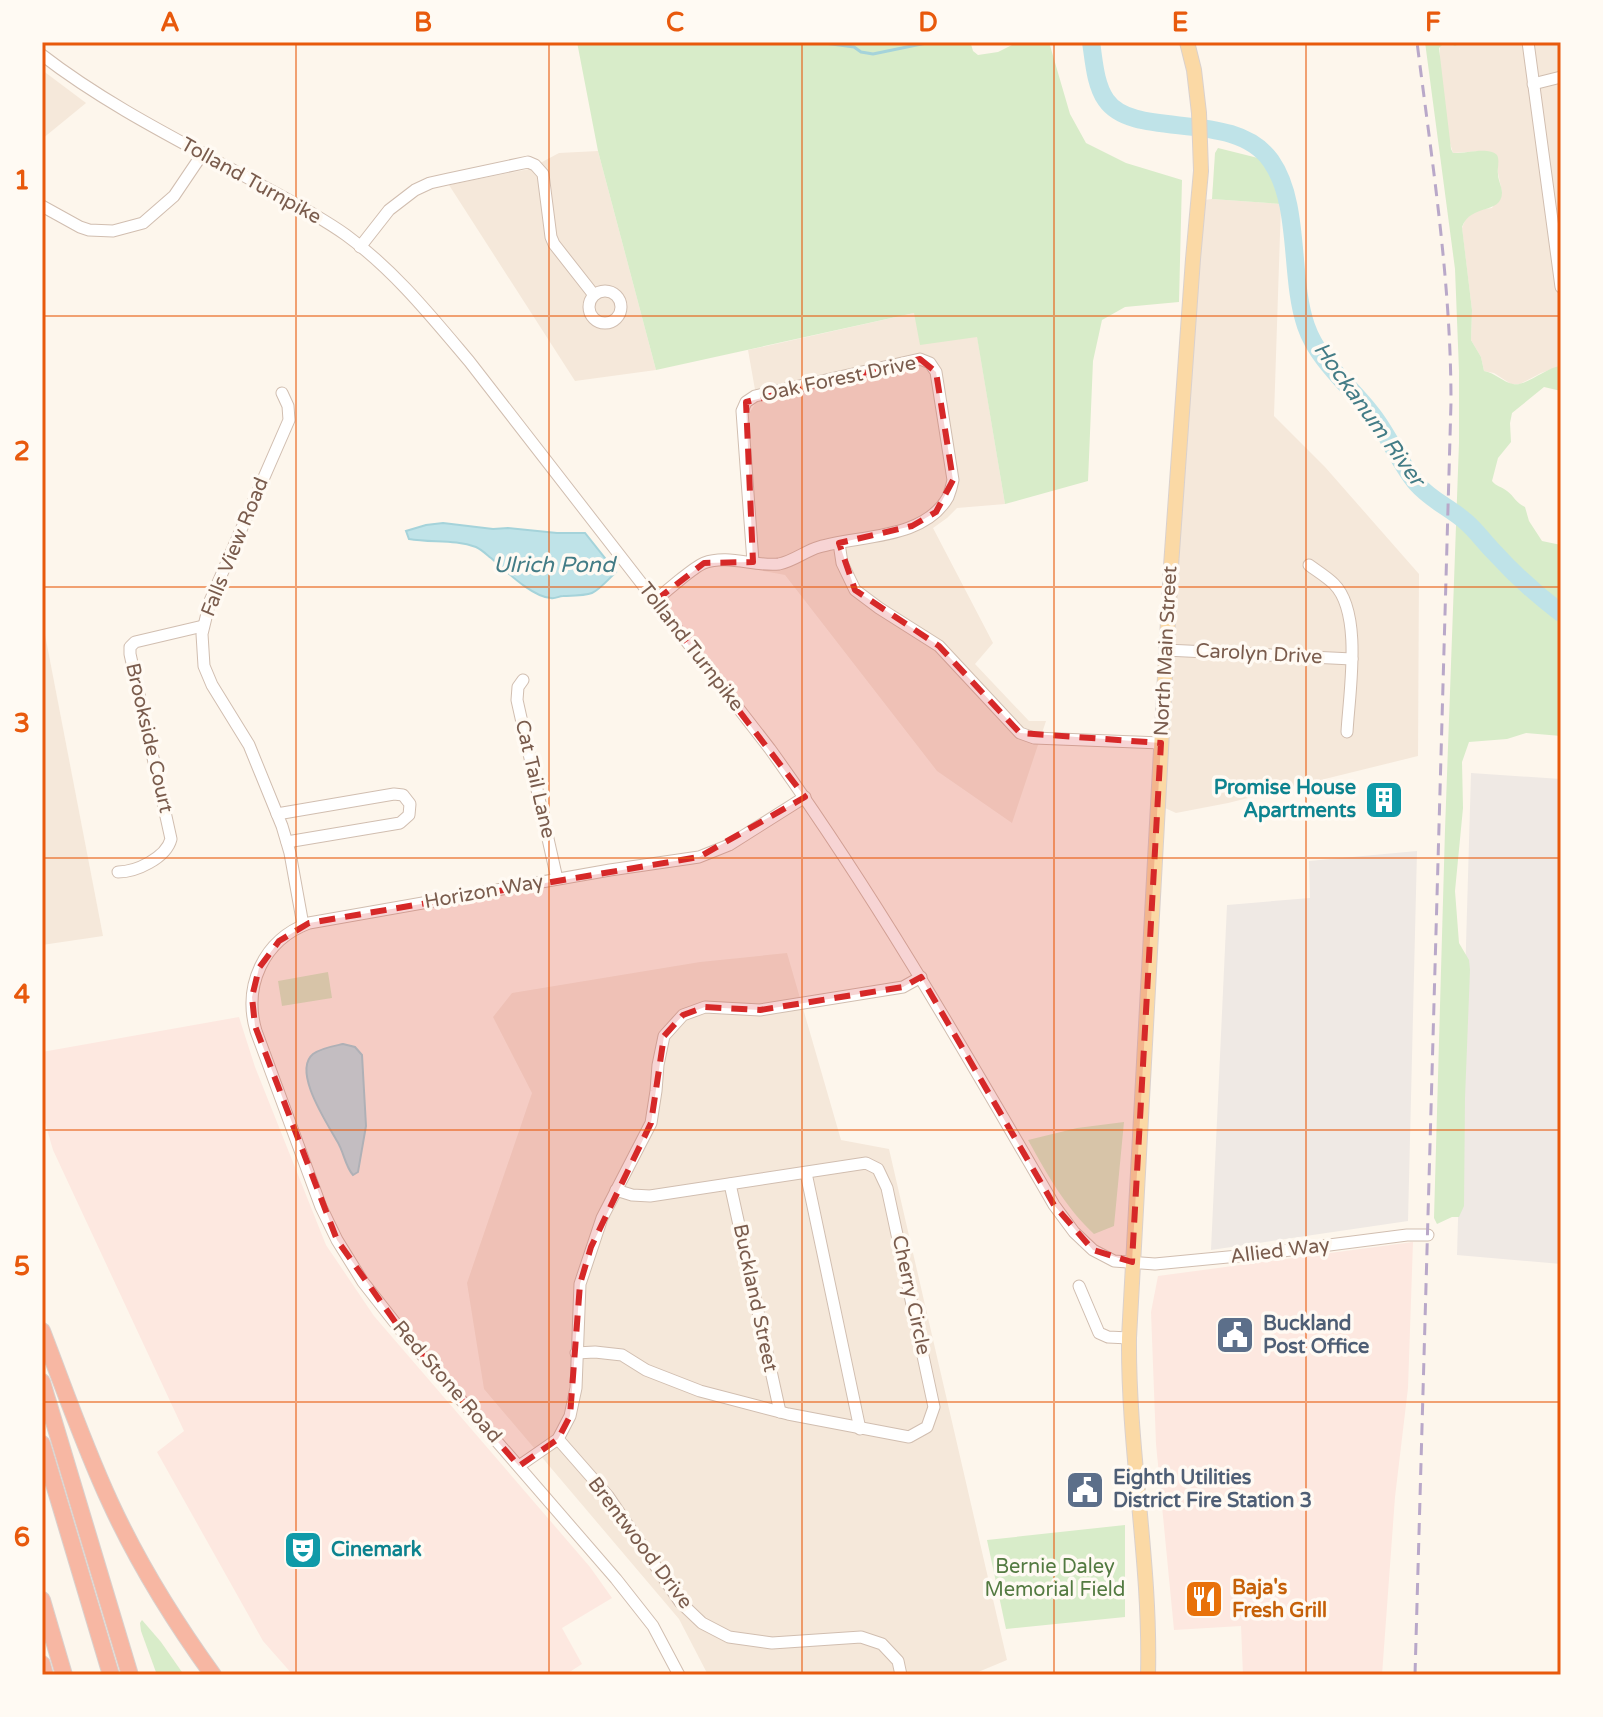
<svg xmlns="http://www.w3.org/2000/svg" width="1603" height="1717" font-family="'Varela Round',sans-serif">
  <style>
    .residential { fill: #f5e8da }
    .commercial { fill: #fde8e0 }
    .industrial { fill: #efe9e4 }
    .green { fill: #d8ecc9 }
    .water { fill: #bfe3e8; stroke: #a5d3da; stroke-width: 2 }
    .lines { fill: none; stroke-linecap: round; stroke-linejoin: round }
    .stream { stroke: #a5d3da; stroke-width: 3 }
    .river { stroke: #bfe3e8; stroke-width: 18 }
    .minor-casing { stroke: #d1beb0; stroke-width: 13 }
    .major-casing { stroke: #dad1cd; stroke-width: 16 }
    .highway-casing { stroke: #dad1cd; stroke-width: 18 }
    .minor { stroke: #fff; stroke-width: 11 }
    .major { stroke: #fbd9a5; stroke-width: 14 }
    .highway { stroke: #f7b7a3; stroke-width: 16 }
    .rail { stroke: #b9a8c9; stroke-width: 3; stroke-dasharray: 12 8; stroke-linecap: butt }
    .marked { fill: #d62828; fill-opacity: 0.2; stroke: #d62828; stroke-width: 6; stroke-dasharray: 16 10; stroke-linejoin: round }
    .grid { fill: none; stroke: #e8590c; stroke-width: 2; stroke-opacity: 0.55 }
    .labels { text-anchor: middle; dominant-baseline: central; stroke-width: 7; stroke-linejoin: round; paint-order: stroke }
    .street-label { font-size: 20px; fill: #7a5c4d; stroke: #fffaf3 }
    .culture-label { font-size: 20px; font-weight: bold; fill: #0d838f; stroke: #fffaf3; text-anchor: end }
    .service-label { font-size: 20px; font-weight: bold; fill: #4e5e75; stroke: #fffaf3; text-anchor: start }
    .park-label { font-size: 20px; fill: #537a41; stroke: #fffaf3 }
    .food-label { font-size: 20px; font-weight: bold; fill: #c56008; stroke: #fffaf3; text-anchor: start }
    .water-label { font-size: 22px; font-style: italic; fill: #437c86; stroke: #fffaf3 }
    .neatline { fill: none; stroke: #e8590c; stroke-width: 3 }
    .grid-label { font-size: 26px; text-anchor: middle; font-weight: bold; fill: #e8590c }
  </style>
  <rect width="100%" height="100%" fill="#fdf6ec"/>
  <g class="residential">
    <polygon points="1469,42 1561,42 1561,366 1541,373 1520,384 1511,384 1494,373 1484,371 1481,357 1471,340 1472,310 1462,228 1466,218 1478,210 1492,208 1502,192 1498,173 1498,158 1491,152 1481,151 1453,153 1449,140 1440,68 1440,45 1444,43 1455,46"/>
    <polygon points="42,70 86,103 42,139"/>
    <polygon points="598,151 656,370 575,381 449,185 529,169 559,153"/>
    <polygon points="1212,199 1281,204 1274,416 1325,467 1419,574 1418,756 1228,803 1176,813 1165,808 1185,437 1204,200"/>
    <polygon points="914,313 977,336 1005,504 957,508 947,518 933,528 993,643 975,664 1029,721 1046,721 1012,823 937,771 785,575 758,570 748,415 757,401 748,350"/>
    <polygon points="42,619 103,936 42,945"/>
    <polygon points="787,953 841,1140 889,1149 1007,1660 971,1675 708,1675 679,1619 484,1389 467,1283 532,1093 493,1017 512,993 700,962"/>
  </g>
  <g class="commercial">
    <polygon points="239,1017 255,1067 326,1245 374,1316 590,1567 612,1598 562,1628 582,1664 565,1675 293,1675 263,1641 157,1452 184,1431 53,1150 42,1112 42,1052"/>
    <polygon points="1413,1242 1408,1388 1395,1497 1382,1675 1243,1675 1241,1626 1174,1630 1156,1444 1151,1312 1158,1276"/>
  </g>
  <g class="industrial">
    <polygon points="1471,773 1561,779 1561,1264 1457,1255"/>
    <polygon points="1417,851 1408,1221 1211,1250 1227,905 1310,898 1309,861"/>
  </g>
  <g class="green">
    <polygon points="577,42 974,42 971,44 973,51 978,55 998,52 1018,42 1049,42 1070,114 1086,143 1126,163 1182,180 1179,302 1125,307 1102,320 1093,361 1088,481 1005,504 977,337 920,345 914,313 656,370 598,151"/>
    <path d="M1425 42H1469L1455 46 1444 43 1439 48 1451 149 1453 153C1463 154 1489 146 1497 155 1500 160 1497 169 1498 174 1498 180 1502 187 1502 193 1501 215 1471 203 1462 227L1472 310 1471 340 1481 357 1484 371C1495 373 1503 382 1513 384 1526 387 1546 367 1561 366V391L1544 387 1512 413 1510 423 1511 442 1498 458 1492 481C1497 487 1501 486 1507 491 1514 496 1516 503 1525 507L1529 521 1542 541 1561 545V736L1526 733 1507 739 1469 742 1462 762 1463 808 1455 891 1459 943 1469 960 1470 970 1465 1098 1464 1206 1459 1217H1452L1437 1224 1434 1218 1445 830 1459 443V371L1455 269Z"/>
    <polygon points="1218,148 1262,159 1275,186 1281,204 1212,199 1215,153"/>
    <polygon points="328,972 332,998 282,1006 278,981"/>
    <path d="M1124 1122 1114 1226 1094 1234C1065 1207 1047 1174 1028 1140L1077 1128Z"/>
    <polygon points="1125,1525 1125,1617 1006,1629 987,1540"/>
    <polygon points="142,1620 161,1642 184,1675 157,1675 141,1631 140,1623"/>
  </g>
  <g class="water">
    <path d="M443 523 493 529 508 528 557 533H585L616 572C592 596 596 595 563 596 559 596 555 599 551 598 532 597 505 570 491 558 486 554 482 550 476 547 455 539 431 543 409 539L406 531 426 525Z"/>
    <path d="M343 1044 355 1047 362 1055 366 1126 358 1172 353 1175C345 1166 344 1152 337 1141 327 1123 292 1071 313 1054 321 1048 334 1046 343 1044Z"/>
  </g>
  <g class="lines">
    <polyline class="stream" points="817,42 854,47 861,52 873,54 931,42"/>
    <path class="river" d="M1091 42C1094 61 1095 84 1106 100 1134 141 1234 108 1271 161 1301 204 1289 277 1306 326 1318 361 1349 385 1371 413 1389 435 1399 463 1417 484 1431 500 1450 508 1465 521 1476 530 1484 542 1494 552 1514 574 1537 595 1561 613"/>
    <defs>
      <g id="minor">
        <polyline points="1528,42 1561,287"/>
        <path d="M42 55C108 106 184 143 257 183 287 199 318 215 346 235 394 270 431 316 469 361L770 749C875 895 964 1050 1054 1205L1074 1232 1093 1250 1114 1261 1155 1264 1259 1254 1407 1235H1428"/>
        <polyline points="1533,84 1561,77"/>
        <polyline points="42,206 80,227 89,230 113,231 143,223 174,196 203,153"/>
        <polyline points="360,247 389,210 415,190 430,183 448,179 528,162 535,165 543,174 551,237 554,244 594,295"/>
        <circle cx="605" cy="307" r="16"/>
        <polyline points="282,393 288,406 289,420 210,601 202,634 204,666 212,685 249,745 282,826 290,853 303,925"/>
        <polyline points="839,543 842,563 855,590 879,608 939,646 1020,733 1034,738 1161,743"/>
        <path d="M1309 565C1317 571 1327 577 1334 584 1363 613 1349 694 1347 732"/>
        <path d="M655 601C665 592 694 567 704 563 728 554 755 567 779 564 794 561 805 551 819 547 858 535 924 540 948 497 950 492 952 485 953 480L936 372 930 363 920 359 755 396 746 402 742 411 753 562"/>
        <polyline points="1166,650 1352,659"/>
        <polyline points="523,680 518,687 517,700 557,879"/>
        <polyline points="277,814 394,794 403,795 410,804 409,815 400,823 287,842"/>
        <path d="M118 872C136 872 166 858 171 839L130 654V647L135 642 203 626"/>
        <polyline points="806,1173 860,1429"/>
        <polyline points="730,1184 780,1412"/>
        <polyline points="1079,1286 1099,1333 1108,1337 1129,1338"/>
        <polyline points="576,1353 595,1352 622,1355 646,1370 700,1391 788,1414 909,1437 927,1427 934,1407 887,1188 878,1169 866,1163 650,1196 632,1195 616,1190"/>
        <polyline points="558,1439 608,1496 680,1602 702,1623 729,1637 772,1643 861,1637 882,1644 898,1661 901,1675"/>
        <polyline points="519,1466 558,1439 570,1416 576,1388 580,1284 602,1218 651,1123 656,1091 658,1065 664,1036 683,1015 705,1007 760,1010 903,987 921,977"/>
        <path d="M679 1675 653 1626 616 1579 403 1333 363 1282 337 1240 321 1207 256 1031C243 986 263 940 309 923L610 870 699 857 729 845 805 797"/>
      </g>
      <path id="major" d="M1148 1675C1151 1562 1128 1451 1129 1338L1171 566 1193 259 1201 171 1199 113 1194 70 1187 42"/>
      <g id="highway">
        <path d="M42 1331C64 1388 84 1446 110 1502 138 1563 174 1621 213 1675"/>
        <polyline points="42,1382 130,1675"/>
        <polyline points="42,1444 111,1675"/>
        <polyline points="42,1600 64,1675"/>
        <polyline points="42,1664 45,1675"/>
      </g>
    </defs>
    <use href="#minor" class="minor-casing"/>
    <use href="#major" class="major-casing"/>
    <use href="#highway" class="highway-casing"/>
    <use href="#minor" class="minor"/>
    <use href="#major" class="major"/>
    <use href="#highway" class="highway"/>
    <path class="rail" d="M1415 1675 1451 402C1451 281 1432 162 1417 42"/>
  </g>
  <path class="marked" d="M920 359 936 372 953 480 936 512 912 526 839 543 855 590 939 646 1020 733 1161 743 1132 1262 1093 1250 1054 1205 921 977 903 987 760 1010 705 1007 683 1015 664 1036 651 1123 591 1247 580 1284 570 1416 558 1439 519 1466 403 1333 337 1240 255 1026 252 997 259 968 279 941 309 923 699 857 805 797 655 601 704 563 753 562 746 402Z"/>
  <path class="grid" d="M296 42V1675M549 42V1675M802 42V1675M1054 42V1675M1306 42V1675M42 316H1561M42 587H1561M42 858H1561M42 1130H1561M42 1402H1561"/>
  <defs>
    <symbol id="building-square" viewBox="-11 -11 22 22"><rect x="-9" y="-9" width="18" height="18" rx="4" fill="#0f9aa8" stroke="#fffaf3"/><path d="M-4-6H4V6H1V3H-1V6H-4ZM-2.5-4.3h1.7v1.8h-1.7ZM.8-4.3h1.7v1.8H.8ZM-2.5-1h1.7V.8h-1.7ZM.8-1h1.7V.8H.8Z" fill="#fff"/></symbol>
    <symbol id="civic-square" viewBox="-11 -11 22 22"><rect x="-9" y="-9" width="18" height="18" rx="4" fill="#5c6f8a" stroke="#fffaf3"/><path d="M-.6-6.5H3V-4.5H.6V-3L4-1V1h2V6H-6V1h2V-1L-.6-3ZM-1.2 2.5V6h2.4V2.5Z" fill="#fff"/></symbol>
    <symbol id="theatre-square" viewBox="-11 -11 22 22"><rect x="-9" y="-9" width="18" height="18" rx="4" fill="#0f9aa8" stroke="#fffaf3"/><path d="M-5-5.5Q0-4 5-5.5V0Q5 5 0 6Q-5 5-5 0ZM-3.3-2.5H-1v1.5H-3.3ZM1-2.5H3.3v1.5H1ZM-2.8 1Q0 5.5 2.8 1Z" fill="#fff"/></symbol>
    <symbol id="restaurant-square" viewBox="-11 -11 22 22"><rect x="-9" y="-9" width="18" height="18" rx="4" fill="#e8710a" stroke="#fffaf3"/><path d="M-5-6h1v4h1v-4h1v4h1v-4h1v5L-1.5 .5V6h-2V.5L-5-1ZM5-6V6H3V1.5H1.5Q1.5-4 5-6Z" fill="#fff"/></symbol>
  </defs>
  <g fill-rule="evenodd">
    <use href="#building-square" x="1362" y="778" width="44" height="44"/>
    <use href="#civic-square" x="1213" y="1313" width="44" height="44"/>
    <use href="#civic-square" x="1063" y="1468" width="44" height="44"/>
    <use href="#theatre-square" x="281" y="1528" width="44" height="44"/>
    <use href="#restaurant-square" x="1182" y="1577" width="44" height="44"/>
  </g>
  <g class="labels">
    <g class="street-label">
      <text transform="translate(251 181) rotate(29)">Tolland Turnpike</text>
      <text transform="translate(839 379) rotate(-12)">Oak Forest Drive</text>
      <text transform="translate(235 547) rotate(-68)">Falls View Road</text>
      <text transform="translate(691 647) rotate(52)">Tolland Turnpike</text>
      <text transform="translate(1166 651) rotate(-87)">North Main Street</text>
      <text transform="translate(1259 654) rotate(3)">Carolyn Drive</text>
      <text transform="translate(149 738) rotate(77)">Brookside Court</text>
      <text transform="translate(535 779) rotate(77)">Cat Tail Lane</text>
      <text transform="translate(484 892) rotate(-10)">Horizon Way</text>
      <text transform="translate(1280 1251) rotate(-7)">Allied Way</text>
      <text transform="translate(911 1295) rotate(78)">Cherry Circle</text>
      <text transform="translate(755 1298) rotate(78)">Buckland Street</text>
      <text transform="translate(447 1382) rotate(49)">Red Stone Road</text>
      <text transform="translate(640 1543) rotate(53)">Brentwood Drive</text>
    </g>
    <g class="culture-label">
      <text x="1356" y="788">Promise House<tspan x="1356" dy="23">Apartments</tspan></text>
      <text x="331" y="1550" text-anchor="start">Cinemark</text>
    </g>
    <g class="service-label">
      <text x="1263" y="1324">Buckland<tspan x="1263" dy="23">Post Office</tspan></text>
      <text x="1113" y="1478">Eighth Utilities<tspan x="1113" dy="23">District Fire Station 3</tspan></text>
    </g>
    <g class="park-label">
      <text x="1055" y="1567">Bernie Daley<tspan x="1055" dy="23">Memorial Field</tspan></text>
    </g>
    <g class="food-label">
      <text x="1232" y="1588">Baja's<tspan x="1232" dy="23">Fresh Grill</tspan></text>
    </g>
    <g class="water-label">
      <text transform="translate(1369 414) rotate(54)">Hockanum River</text>
      <text x="554" y="565">Ulrich Pond</text>
    </g>
  </g>
  <rect width="1603" height="1717" fill="none" stroke="#fffaf3" stroke-width="88"/>
  <rect x="44" y="44" width="1515" height="1629" class="neatline"/>
  <g class="grid-label">
    <text x="170" y="31">A</text>
    <text x="423" y="31">B</text>
    <text x="675" y="31">C</text>
    <text x="928" y="31">D</text>
    <text x="1180" y="31">E</text>
    <text x="1433" y="31">F</text>
    <text x="22" y="189">1</text>
    <text x="22" y="460">2</text>
    <text x="22" y="732">3</text>
    <text x="22" y="1003">4</text>
    <text x="22" y="1275">5</text>
    <text x="22" y="1546">6</text>
  </g>
</svg>
